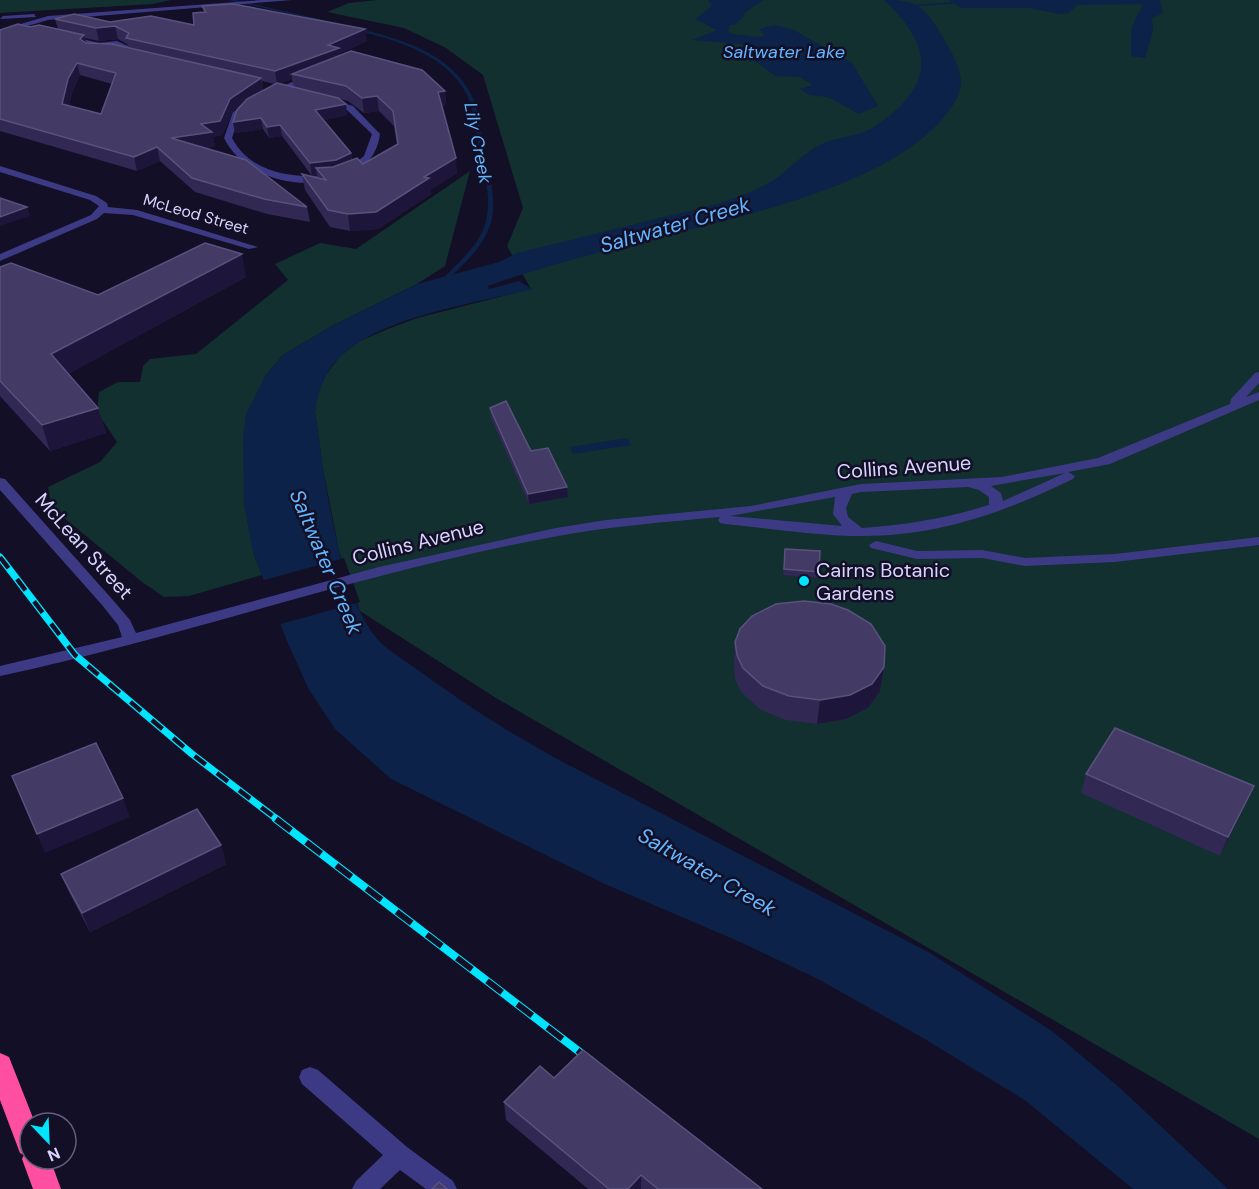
<svg xmlns="http://www.w3.org/2000/svg" width="1259" height="1189" font-family="'DM Sans',sans-serif">
  <style>
    .green { fill: #12302f }
    .water { fill: #0c2248 }
    .pier { fill: #130f26 }
    .lines { fill: none; stroke-linecap: round; stroke-linejoin: round }
    .stream { fill: #0c2248; fill-rule: evenodd }
    .minor { fill: #3d3a85; fill-rule: evenodd }
    .highway { fill: #ff4fa3; fill-rule: evenodd }
    .rail-far1-casing { stroke: #00e5ff; stroke-width: 7 }
    .rail-casing { stroke: #00e5ff; stroke-width: 8 }
    .rail-far1 { stroke: #130f26; stroke-width: 4.5; stroke-dasharray: 14; stroke-linecap: butt }
    .rail { stroke: #130f26; stroke-width: 6; stroke-dasharray: 19; stroke-linecap: butt }
    .wall { fill: #312854; fill-rule: evenodd }
    .shaded-wall { fill: #1d163a }
    .building { fill: #433a66; stroke: #5a527e; stroke-width: 1.5; fill-rule: evenodd }
    .poi-dot { fill: #00e5ff; stroke: #130f26; stroke-width: 2 }
    .labels { text-anchor: middle; dominant-baseline: central; stroke-width: 5; stroke-linejoin: round; paint-order: stroke }
    .far-street-label { font-size: 16px; fill: #d9d4ff; stroke: #130f26 }
    .far-water-label { font-size: 18px; font-style: italic; fill: #62b6ff; stroke: #130f26 }
    .street-label { font-size: 20px; fill: #d9d4ff; stroke: #130f26 }
    .poi-label { font-size: 20px; fill: #d9d4ff; stroke: #130f26; text-anchor: start }
    .water-label { font-size: 21px; font-style: italic; fill: #62b6ff; stroke: #130f26 }
  </style>
  <rect width="100%" height="100%" fill="#130f26"/>
  <g class="green">
    <polygon points="0,0 171,0 153,4 0,13"/>
    <polygon points="377,0 1259,0 1259,1139 496,698 360,611 339,551 323,469 315,412 317,394 326,375 340,356 360,341 388,329 417,318 531,289 507,246 523,208 483,75 446,48 404,28 327,12 349,3"/>
    <polygon points="470,171 445,266 417,284 332,326 283,355 265,376 253,552 262,575 189,596 164,597 142,582 52,508 48,487 100,462 117,442 97,412 99,392 118,382 140,382 143,366 150,359 196,354 288,280 275,264 320,243 356,249"/>
  </g>
  <g class="water">
    <polygon points="708,0 764,0 744,13 744,16 736,24 730,25 728,31 732,34 761,37 765,35 759,29 774,25 792,29 852,63 878,106 859,114 828,97 809,95 800,89 813,85 800,77 776,76 747,56 753,49 742,44 692,40 717,30 695,19 712,6"/>
    <path d="M884 0C917 0 924 6 941 34 949 48 962 68 961 84 960 95 954 104 947 113 890 190 715 222 624 246 578 258 532 270 488 286L489 289 519 281 532 289C474 304 386 315 342 355 325 370 318 391 315 412 324 472 338 600 381 643 392 653 406 661 418 670 464 704 511 734 561 761L930 953 1052 1031 1120 1088 1228 1189H1133L1026 1101 923 1038 818 979 738 941 607 885 391 779 335 729 308 688 287 641 253 552 244 505 243 439 246 414 265 376 283 355 332 326 417 284 499 262 517 253C565 241 612 230 659 218 696 210 734 202 767 184 786 174 799 156 818 146 835 136 856 138 874 127 934 87 936 48 884 0Z"/>
    <polygon points="949,0 1160,0 1163,13 1152,18 1153,31 1145,58 1131,56 1131,28 1143,4 1077,5 1069,13 1059,14 1030,8 961,8"/>
    <polygon points="627,438 631,445 573,454 570,447"/>
  </g>
  <polygon class="pier" points="344,558 360,602 277,625 261,581"/>
  <g class="lines">
    <g class="stream">
      <polygon points="228,0 235,0 337,23 335,24"/>
      <polygon points="952,2 953,4 917,6 915,5"/>
      <path d="M356 28C398 38 449 52 471 94 480 111 480 133 484 151 489 175 499 204 489 228 481 250 460 267 444 284L439 283C454 266 474 251 483 230 493 208 486 180 481 157 476 137 476 114 467 95 447 54 395 40 355 30Z"/>
    </g>
    <g class="minor">
      <polygon points="262,0 292,0 48,20 0,34 0,30 48,16"/>
      <polygon points="34,14 36,17 0,19 3,16"/>
      <polygon points="66,35 99,43 117,41 130,47 109,55 106,51 120,47 99,47 63,39"/>
      <path d="M308 75 315 77 240 115 232 138C250 172 289 178 324 176L329 179 327 181C288 188 242 174 224 138L233 112 265 94Z"/>
      <path d="M324 98 353 106 380 134C377 154 368 165 350 175L342 173 364 156 372 134 347 110 324 102Z"/>
      <polygon points="0,166 96,196 107,203 108,207 137,210 258,247 249,249 133,215 104,213 97,219 0,261 0,254 91,215 99,206 90,200 0,172"/>
      <path d="M1259 372V383L1246 397 1259 392V400L1110 464 1068 472 1075 476 1073 479C1005 512 939 536 862 536 817 536 770 528 725 524L720 523 718 520 720 517C666 522 612 526 558 536 369 570 187 636 0 676V666L122 637 118 625 102 605 0 490V478L5 479 112 599 130 620 136 633 379 567 556 528 606 520 751 506 861 484 1002 477 1098 458 1230 404 1231 399 1255 373ZM1065 473 1003 501 1001 493 991 486ZM968 487 979 490 989 497V505C947 518 907 525 862 528L848 517 846 508 852 494 861 492ZM835 497 833 514 842 526 730 516Z"/>
      <polygon points="1259,537 1259,545 1115,562 1025,566 982,558 917,559 871,548 869,545 876,541 917,551 982,550 1025,558 1115,554"/>
      <polygon points="310,1067 318,1070 407,1147 453,1181 457,1189 426,1189 400,1170 380,1189 352,1189 356,1181 383,1155 302,1084 299,1077 302,1070"/>
    </g>
    <polygon class="highway" points="0,1053 9,1057 35,1123 30,1123 30,1159 50,1159 61,1189 33,1189 22,1159 24,1155 20,1153 0,1100"/>
    <defs>
      <polyline id="rail-far1" points="0,557 75,655 192,754 278,820"/>
      <polyline id="rail" points="276,819 594,1063"/>
    </defs>
    <use href="#rail-far1" class="rail-far1-casing"/>
    <use href="#rail" class="rail-casing"/>
    <use href="#rail-far1" class="rail-far1"/>
    <use href="#rail" class="rail"/>
  </g>
  <g class="wall">
    <path d="M202 6 367 41 339 54 340 55 445 91 446 105 442 106 457 173 430 190 431 194 378 229 350 231 330 227 305 190 302 174 318 178 317 175 312 176 282 136 269 138 263 129 235 133 233 122 241 106 233 112 222 135 213 137 215 146 205 148 307 207 310 222 267 214 195 192 160 161 137 171 0 131V30L30 27 58 29 55 19 194 25 204 12ZM85 38 99 41 118 39 127 44 128 47 86 43ZM80 75 112 84 101 114 69 106 72 93ZM292 79 294 87 279 84ZM262 81 275 84 263 91ZM340 99 348 101 364 113 379 111 394 126 397 145 363 164 352 160 351 153 324 120 347 115 346 104Z"/>
    <polygon points="0,267 98,295 246,277 68,374 98,408 106,433 50,451 0,396"/>
    <polygon points="490,408 567,487 568,497 529,504 491,418"/>
    <polygon points="785,549 819,572 819,578 783,575"/>
    <polygon points="735,642 884,667 880,691 868,708 846,719 817,724 786,720 761,710 741,692 735,679 734,666"/>
    <polygon points="1086,774 1254,786 1220,856 1081,793"/>
    <polygon points="221,845 226,864 90,932 69,892 61,874"/>
    <polygon points="554,1078 762,1189 588,1189 506,1120 504,1102"/>
  </g>
  <g class="shaded-wall">
    <polygon points="115,26 118,39 99,41 96,28"/>
    <polygon points="365,29 367,41 339,54 340,61 292,74 292,79 277,85 275,71 328,45"/>
    <polygon points="84,35 87,47 80,39"/>
    <polygon points="77,63 80,75 72,93 66,118 62,104 68,79"/>
    <polygon points="261,78 263,91 233,112 222,135 213,137 215,146 174,153 171,138 201,124 230,99"/>
    <polygon points="445,91 446,105 439,106 438,92"/>
    <polygon points="377,96 379,111 364,113 362,98"/>
    <polygon points="346,104 347,115 317,122 315,110"/>
    <polygon points="261,118 263,129 235,133 233,122"/>
    <polygon points="280,125 282,136 269,138 267,127"/>
    <polygon points="157,147 160,161 137,171 134,157"/>
    <polygon points="351,153 352,165 316,168 317,175 312,176 310,163"/>
    <polygon points="456,158 457,173 430,190 431,194 378,229 350,231 348,214 424,177"/>
    <polygon points="27,207 30,216 0,226 0,217"/>
    <polygon points="242,254 246,277 59,379 51,354"/>
    <polygon points="98,408 106,433 50,451 42,425"/>
    <polygon points="567,487 568,497 529,504 528,494"/>
    <polygon points="884,667 880,691 868,708 846,719 817,724 820,700"/>
    <polygon points="1254,786 1245,805 1220,856 1228,837"/>
    <polygon points="123,798 130,817 45,853 37,834"/>
    <polygon points="221,845 226,864 90,932 82,913"/>
    <polygon points="641,1175 641,1189 628,1189"/>
  </g>
  <g class="building">
    <polygon points="233,4 365,29 328,45 339,48 275,71 126,38 129,33 115,26 96,28 55,19 74,14 110,22 151,16 194,25 193,13 206,12 202,6"/>
    <path d="M18 24 30 27 39 25 84 35 80 39 86 43 112 44 261 78 230 99 220 121 201 124 212 132 171 138 246 160 307 207 264 199 192 178 157 147 134 157 0 119V30ZM77 63 116 73 101 114 62 104 68 79Z"/>
    <polygon points="351,51 422,70 445,91 438,92 456,158 424,177 429,178 376,212 348,214 328,210 302,174 326,180 316,168 333,167 357,158 363,164 398,144 393,111 377,96 362,98 346,86 292,74"/>
    <polygon points="277,83 338,98 346,104 315,110 351,153 336,160 310,163 280,125 267,127 261,118 233,122 237,110 247,99"/>
    <polygon points="0,198 27,207 0,217"/>
    <polygon points="205,243 242,254 51,354 98,408 42,425 0,381 0,267 11,263 98,295"/>
    <polygon points="506,401 531,451 548,448 567,487 528,494 490,408"/>
    <polygon points="785,549 820,551 819,572 784,569"/>
    <polygon points="804,601 831,604 848,610 871,624 885,646 884,667 872,684 850,695 820,700 789,696 763,686 743,668 737,655 735,642 740,629 752,616 776,604"/>
    <polygon points="1115,728 1254,786 1228,837 1086,774"/>
    <polygon points="96,743 123,798 37,834 12,776"/>
    <polygon points="197,809 221,845 82,913 61,874"/>
    <polygon points="583,1050 762,1189 658,1189 641,1175 628,1189 609,1189 504,1102 540,1066 554,1078"/>
    <polygon points="439,1182 447,1189 432,1189"/>
  </g>
  <circle class="poi-dot" cx="804" cy="581" r="6"/>
  <g class="labels">
    <g class="far-street-label">
      <text transform="translate(196 214) rotate(16)">McLeod Street</text>
    </g>
    <g class="far-water-label">
      <text x="784" y="52">Saltwater Lake</text>
      <text transform="translate(478 143) rotate(79)">Lily Creek</text>
    </g>
    <g class="street-label">
      <text transform="translate(904 467) rotate(-4)">Collins Avenue</text>
      <text transform="translate(418 542) rotate(-14)">Collins Avenue</text>
      <text transform="translate(84 546) rotate(48)">McLean Street</text>
    </g>
    <g class="poi-label">
      <text x="816" y="570">Cairns Botanic<tspan x="816" dy="23">Gardens</tspan></text>
    </g>
    <g class="water-label">
      <text transform="translate(675 225) rotate(-16)">Saltwater Creek</text>
      <text transform="translate(326 562) rotate(67)">Saltwater Creek</text>
      <text transform="translate(707 872) rotate(30)">Saltwater Creek</text>
    </g>
  </g>
  <g transform="translate(48 1141) rotate(157)"><circle r="28" fill="#130f26" stroke="#625e7d" stroke-width="1.5"/>
  <path d="M0-4.5L10 22L0 15L-10 22Z" fill="#00e5ff"/>
  <text y="-9" font-size="16" font-weight="bold" text-anchor="middle" fill="#d9d4ff">N</text>
  </g>
</svg>
